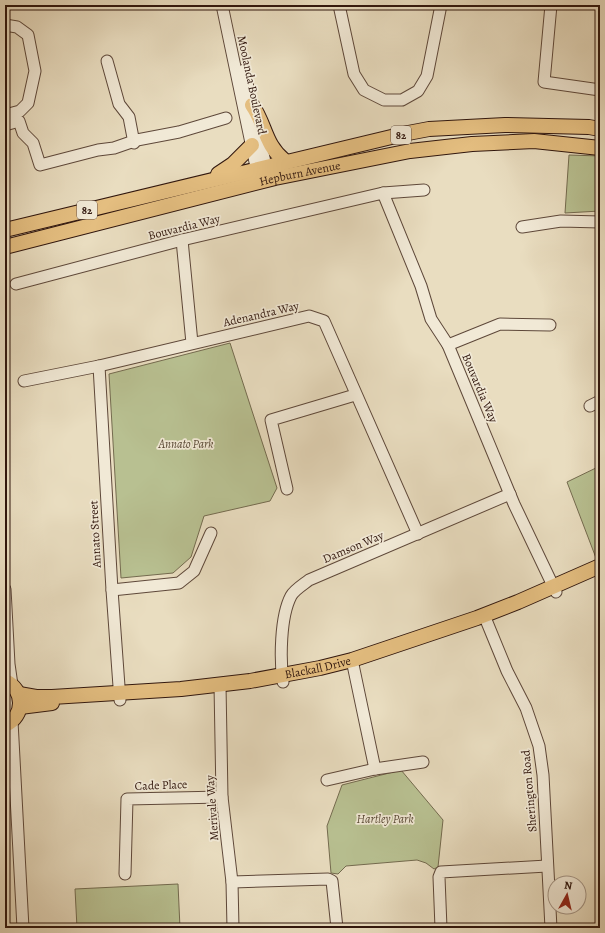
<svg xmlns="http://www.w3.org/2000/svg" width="605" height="933" font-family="Alegreya,serif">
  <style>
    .green { fill: #b8c091; stroke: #746b4f }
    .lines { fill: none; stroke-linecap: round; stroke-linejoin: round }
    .minor-casing { stroke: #5e483a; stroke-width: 13 }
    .major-casing { stroke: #30160d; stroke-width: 16 }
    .minor { stroke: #f1e9d6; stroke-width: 11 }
    .major { stroke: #e4be80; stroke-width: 14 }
    .labels { text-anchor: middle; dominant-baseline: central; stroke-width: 3.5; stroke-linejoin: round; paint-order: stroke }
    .shield { fill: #f1e9d6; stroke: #6a5549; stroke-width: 1 }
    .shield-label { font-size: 11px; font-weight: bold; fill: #30160d }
    .street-label { font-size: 12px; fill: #30160d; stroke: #f1e9d6 }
    .park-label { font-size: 12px; font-style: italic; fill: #594935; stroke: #f1e9d6 }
  </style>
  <rect width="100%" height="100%" fill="#e9ddc0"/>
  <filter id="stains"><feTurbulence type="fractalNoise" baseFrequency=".005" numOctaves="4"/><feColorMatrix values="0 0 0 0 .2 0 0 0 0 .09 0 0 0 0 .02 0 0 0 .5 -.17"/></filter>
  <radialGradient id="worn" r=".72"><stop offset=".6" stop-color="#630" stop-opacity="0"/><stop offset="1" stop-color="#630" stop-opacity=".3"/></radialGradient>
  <g class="green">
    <polygon points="569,155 600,156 600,211 565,213"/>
    <polygon points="230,343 277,488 270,501 204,516 191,557 173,573 121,578 109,374"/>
    <polygon points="600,466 600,557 596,558 567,482"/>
    <polygon points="401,770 443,820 438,867 434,869 426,863 417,860 346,866 338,874 331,873 327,826 342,785"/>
    <polygon points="178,884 180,928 77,928 75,889"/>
  </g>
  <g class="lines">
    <defs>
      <g id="minor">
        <polyline points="222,5 255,162 267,171"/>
        <polyline points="339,5 354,74 364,90 384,100 402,100 418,91 427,76 441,5"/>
        <polyline points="551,5 544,82 600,90"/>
        <polyline points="5,25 17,27 28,35 35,71 28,103 20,111 5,115"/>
        <polyline points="107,61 119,104 129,117 134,143"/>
        <polyline points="244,70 265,162 259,173"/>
        <polyline points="5,125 19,121 23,133 33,143 40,165 98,150 114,148 137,140 179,132 226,118"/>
        <polyline points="383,193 424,190"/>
        <polyline points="522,227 561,221 600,222"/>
        <polyline points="182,240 192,343"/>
        <polyline points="16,284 182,240 383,193 421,286 431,319 448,345 514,504 556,592"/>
        <polyline points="448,345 500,324 550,325"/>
        <polyline points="99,366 112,590 120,700"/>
        <polyline points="24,381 99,366 309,316 324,321 418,534"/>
        <polyline points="590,406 600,401"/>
        <polyline points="287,489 271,420 355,395"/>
        <polyline points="5,589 9,664 12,685"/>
        <polyline points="112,590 179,583 194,571 211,533"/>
        <polyline points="484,615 507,671 526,708 539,746 543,775 551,928"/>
        <polyline points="352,660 375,769"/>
        <path d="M283 682C280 660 280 617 291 596 294 590 304 584 309 580L510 494"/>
        <polyline points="220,685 222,797 232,882 233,928"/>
        <polyline points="12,721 23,928"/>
        <polyline points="327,780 375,769 423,762"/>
        <polyline points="125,874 127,799 222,797"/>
        <polyline points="232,882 328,879 332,881 337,928"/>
        <polyline points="441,928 439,877 441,872 547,866"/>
      </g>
      <g id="major">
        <path d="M252 105C266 125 264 144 285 161"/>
        <polyline points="218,174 233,164 252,145"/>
        <polyline points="5,230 408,133 429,129 505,125 589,127 600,129"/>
        <path id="s1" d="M5 247 275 178 410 151 472 144 534 141 600 148"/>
        <path d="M5 681C25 690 25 716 5 725"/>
        <path id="s2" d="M19 694 36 697H52L181 689 250 681 320 668 352 660 477 618 518 602 600 566"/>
        <polyline points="20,707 52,703"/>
      </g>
    </defs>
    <use href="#minor" class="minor-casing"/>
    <use href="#major" class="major-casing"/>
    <use href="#minor" class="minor"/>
    <use href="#major" class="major"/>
  </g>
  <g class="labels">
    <g class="shield">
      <rect x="391" y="126" width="20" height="18" rx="3"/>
      <rect x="77" y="201" width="20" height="18" rx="3"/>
    </g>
    <g class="shield-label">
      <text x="401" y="135">82</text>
      <text x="87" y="210">82</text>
    </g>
    <g class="street-label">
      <text transform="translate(252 85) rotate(78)">Moolanda Boulevard</text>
      <text stroke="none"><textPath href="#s1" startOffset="304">Hepburn Avenue</textPath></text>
      <text transform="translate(184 227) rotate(-14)">Bouvardia Way</text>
      <text transform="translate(261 314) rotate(-13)">Adenandra Way</text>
      <text transform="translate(480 388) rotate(67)">Bouvardia Way</text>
      <text transform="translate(95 534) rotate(-93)">Annato Street</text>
      <text transform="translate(353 547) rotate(-23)">Damson Way</text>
      <text stroke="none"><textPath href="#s2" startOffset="301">Blackall Drive</textPath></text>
      <text transform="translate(161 785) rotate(-2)">Cade Place</text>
      <text transform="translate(529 791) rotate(-95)">Sherington Road</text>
      <text transform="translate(212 808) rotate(-94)">Merivale Way</text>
    </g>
    <g class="park-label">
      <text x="186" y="444">Annato Park</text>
      <text x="385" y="819">Hartley Park</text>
    </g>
  </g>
  <rect width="605" height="933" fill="none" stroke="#e9ddc0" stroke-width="20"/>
  <rect x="6" y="6" width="593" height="921" fill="none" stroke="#30160d" stroke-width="2"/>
  <rect x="10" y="10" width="585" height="913" fill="none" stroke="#30160d"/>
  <g transform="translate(567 895) rotate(8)"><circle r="19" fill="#f1e9d6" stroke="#a49586"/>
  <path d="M0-3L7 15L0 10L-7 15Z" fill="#8f2418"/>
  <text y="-6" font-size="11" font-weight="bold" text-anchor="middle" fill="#30160d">N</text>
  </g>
  <rect width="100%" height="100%" filter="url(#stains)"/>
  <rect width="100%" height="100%" fill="url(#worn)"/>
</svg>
